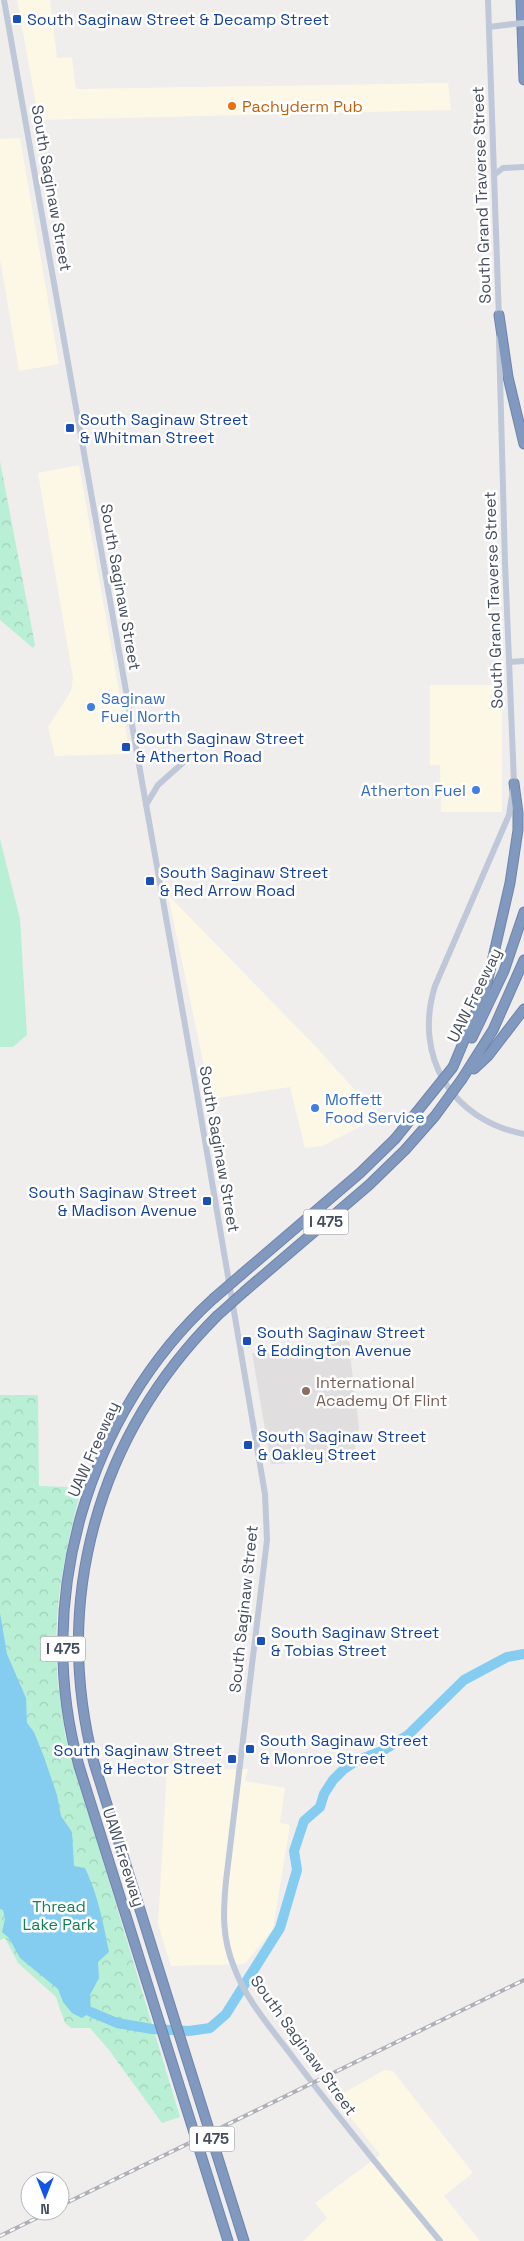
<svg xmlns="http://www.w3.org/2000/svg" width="524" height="2241" font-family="'Space Grotesk',sans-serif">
	<defs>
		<pattern id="park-crowns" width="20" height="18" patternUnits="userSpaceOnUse" patternTransform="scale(1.25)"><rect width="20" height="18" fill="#b9f0d5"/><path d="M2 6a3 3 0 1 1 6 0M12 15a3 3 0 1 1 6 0" fill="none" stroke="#a0cfb9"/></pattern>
	</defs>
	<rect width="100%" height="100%" fill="#f0eded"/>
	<g fill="#fcf8e5">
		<path d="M17,0H50L57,58L72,57L76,89L448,83L451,110L39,120Z"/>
		<path d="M20,138L59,364L19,371L0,259V139Z"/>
		<path d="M79,465L130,754L55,756L48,727L71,691L73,678L38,473Z"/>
		<path d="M430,685H502V812H441L440,765H430Z"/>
		<path d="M168,895L318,1049L379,1117L322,1146L305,1148L290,1087L211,1099Z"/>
		<path d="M248,1769L245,1781L285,1788L280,1823L290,1825L273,1929L245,1964L171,1966L158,1924L167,1770Z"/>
		<path d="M384,2070L393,2071L473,2173L444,2196L480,2241H303L327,2218L315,2203L380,2155L335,2098Z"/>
	</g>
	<path fill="#e1dedf" d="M327,1327H349L350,1355L359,1427L355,1441L356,1461L271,1464L252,1353L329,1351Z"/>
	<path fill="#b9f0d5" d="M0,839L20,919L27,1035L13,1047H0Z"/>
	<g fill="url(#park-crowns)">
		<path d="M0,461L35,645L33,648L0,620Z"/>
		<path d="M0,1395H38L39,1486L69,1487L65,1495L79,1498C64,1555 53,1611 57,1670C58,1692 63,1713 65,1735L180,2117L162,2123L109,2050L90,2028H71L65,2023L56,1997L18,1963L5,1938L0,1940Z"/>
	</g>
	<path fill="#84ccf0" d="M0,1613L7,1654L26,1698L27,1723L34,1732L44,1757L57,1795L61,1816L72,1832L74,1866L85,1868C98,1895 103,1922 109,1952L98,1962L99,1978L90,1995L91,2012L82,2018L72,2013L63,2002L58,1989L20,1958L9,1938L2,1932L5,1919L3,1910L0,1909Z"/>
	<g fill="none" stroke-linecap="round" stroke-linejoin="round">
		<path stroke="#84ccf0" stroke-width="10" d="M91,2012L117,2023L152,2029L189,2031L210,2028L226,2014L280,1928L297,1870L294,1851L304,1821L320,1807L324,1794L333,1780L344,1769L356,1761L382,1751L408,1735L464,1680L507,1657L524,1654"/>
		<g stroke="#6e84ab" stroke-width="11">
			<g id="motorway">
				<path d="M521,0L524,80"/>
				<path d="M499,315L508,377L524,444"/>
				<path d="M472,1038L504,971L524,912"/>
				<path d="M453,1067L486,988L510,883L518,830V813L514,783"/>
				<path d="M474,1069L488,1056L524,1009"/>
				<path d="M462,1079L493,1030L524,960"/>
				<path d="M242,1274L360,1173L395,1139"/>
				<path d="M245,1291L369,1185L405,1150"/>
				<path d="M213,1299C87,1414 33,1601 79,1766L228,2241"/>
				<path d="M217,1316C97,1436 52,1599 94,1763L244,2241"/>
			</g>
		</g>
		<g stroke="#bfc8d8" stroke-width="6">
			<path d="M4,0L194,1076L265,1494L267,1540L226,1881C223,1912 222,1938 234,1967C246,2000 271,2028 292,2056C339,2119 390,2180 440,2241"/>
			<path d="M488,0L499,319"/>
			<path d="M489,27L513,24"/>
			<path d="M494,175L503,168L524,167"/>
			<path d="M499,339L505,562L514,783L509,815L435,986C413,1057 452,1120 524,1134"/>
			<path d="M509,662L524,661"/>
			<path d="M146,805L158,785L186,760"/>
		</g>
		<use href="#motorway" stroke="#8299bf" stroke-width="9"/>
		<g stroke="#afb1b8" stroke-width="4">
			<g id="rail">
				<path d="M60,2206L524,1980"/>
				<path d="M0,2236L51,2211"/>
			</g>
		</g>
		<use href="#rail" stroke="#fff" stroke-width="2" stroke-dasharray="5.5" stroke-linecap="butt"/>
		<g stroke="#6e84ab" stroke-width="11" stroke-linecap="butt">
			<g id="motorway-bridge">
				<path d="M395,1139L453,1067"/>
				<path d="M405,1150L435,1116L462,1079"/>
				<path d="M213,1299L242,1274"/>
				<path d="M217,1316L245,1291"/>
			</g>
		</g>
		<path stroke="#bfc8d8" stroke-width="6" d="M513,24L524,23"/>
		<use href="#motorway-bridge" stroke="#8299bf" stroke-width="9"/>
	</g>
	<g fill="#1a4fb4" stroke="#fff" stroke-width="2">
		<rect x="12" y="14" width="10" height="10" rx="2.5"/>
		<rect x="65" y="423" width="10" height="10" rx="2.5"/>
		<rect x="121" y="742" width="10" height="10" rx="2.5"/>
		<rect x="145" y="876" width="10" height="10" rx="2.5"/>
		<rect x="202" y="1196" width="10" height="10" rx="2.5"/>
		<rect x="242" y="1336" width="10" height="10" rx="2.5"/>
		<rect x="243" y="1440" width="10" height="10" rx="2.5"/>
		<rect x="256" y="1636" width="10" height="10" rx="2.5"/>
		<rect x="245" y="1744" width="10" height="10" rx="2.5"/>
		<rect x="227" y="1754" width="10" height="10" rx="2.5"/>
	</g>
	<circle fill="#e8710a" stroke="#fff" stroke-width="2" cx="232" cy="106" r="5"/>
	<g fill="#3f7fe0" stroke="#fff" stroke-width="2">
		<circle cx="91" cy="707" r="5"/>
		<circle cx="476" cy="790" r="5"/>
		<circle cx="315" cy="1108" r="5"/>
	</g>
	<circle fill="#8d6e63" stroke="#fff" stroke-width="2" cx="306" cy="1391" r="5"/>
	<g text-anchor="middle" stroke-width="5" stroke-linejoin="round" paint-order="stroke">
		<g fill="#fff" stroke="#7d838d" stroke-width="1">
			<rect x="303.5" y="1209.5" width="45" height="25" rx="4"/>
			<rect x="40.5" y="1636.5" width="45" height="25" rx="4"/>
			<rect x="189.5" y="2126.5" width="45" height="25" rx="4"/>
		</g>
		<g font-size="15" font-weight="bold" fill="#454e5c">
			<text x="326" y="1227">I 475</text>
			<text x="63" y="1654">I 475</text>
			<text x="212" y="2144">I 475</text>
		</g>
		<g font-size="16" fill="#164399" stroke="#fff" text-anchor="start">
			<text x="27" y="25">South Saginaw Street &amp; Decamp Street</text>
			<text x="80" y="425">South Saginaw Street<tspan x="80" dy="18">&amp; Whitman Street</tspan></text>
			<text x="136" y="744">South Saginaw Street<tspan x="136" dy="18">&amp; Atherton Road</tspan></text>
			<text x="160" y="878">South Saginaw Street<tspan x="160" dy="18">&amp; Red Arrow Road</tspan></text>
			<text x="197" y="1198" text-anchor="end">South Saginaw Street<tspan x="197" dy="18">&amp; Madison Avenue</tspan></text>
			<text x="257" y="1338">South Saginaw Street<tspan x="257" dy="18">&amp; Eddington Avenue</tspan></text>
			<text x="258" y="1442">South Saginaw Street<tspan x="258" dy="18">&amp; Oakley Street</tspan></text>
			<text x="271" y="1638">South Saginaw Street<tspan x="271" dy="18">&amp; Tobias Street</tspan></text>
			<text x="260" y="1746">South Saginaw Street<tspan x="260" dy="18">&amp; Monroe Street</tspan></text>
			<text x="222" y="1756" text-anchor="end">South Saginaw Street<tspan x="222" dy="18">&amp; Hector Street</tspan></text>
		</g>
		<g font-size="16" fill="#c56008" stroke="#fff" text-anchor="start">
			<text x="242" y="112">Pachyderm Pub</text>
		</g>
		<g font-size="16" fill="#454e5c" stroke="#fff">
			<text transform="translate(52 188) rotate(80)" y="6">South Saginaw Street</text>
			<text transform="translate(481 195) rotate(-92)" y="6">South Grand Traverse Street</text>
			<text transform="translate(121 587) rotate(80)" y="6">South Saginaw Street</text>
			<text transform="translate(493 600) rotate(-92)" y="6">South Grand Traverse Street</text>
			<text transform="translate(474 995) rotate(-64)" y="6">UAW Freeway</text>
			<text transform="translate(220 1149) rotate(80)" y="6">South Saginaw Street</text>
			<text transform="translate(93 1449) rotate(-66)" y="6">UAW Freeway</text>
			<text transform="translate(243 1609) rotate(-84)" y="6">South Saginaw Street</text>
			<text transform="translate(124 1857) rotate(72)" y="6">UAW Freeway</text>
			<text transform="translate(304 2045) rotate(54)" y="6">South Saginaw Street</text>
		</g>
		<g font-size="16" fill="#366cbe" stroke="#fff" text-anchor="start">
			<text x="101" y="704">Saginaw<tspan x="101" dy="18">Fuel North</tspan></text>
			<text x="466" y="796" text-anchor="end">Atherton Fuel</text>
			<text x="325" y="1105">Moffett<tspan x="325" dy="18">Food Service</tspan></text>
		</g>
		<g font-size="16" fill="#785e54" stroke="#fff" text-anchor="start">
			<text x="316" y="1388">International<tspan x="316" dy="18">Academy Of Flint</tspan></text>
		</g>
		<g font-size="16" fill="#128056" stroke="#fff">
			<text x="59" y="1912">Thread<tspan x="59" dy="18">Lake Park</tspan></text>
		</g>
	</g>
	<g transform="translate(45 2196) rotate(180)"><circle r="24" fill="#ffffff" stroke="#b5b8be"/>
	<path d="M0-4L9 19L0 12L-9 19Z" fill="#1155e7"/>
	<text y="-8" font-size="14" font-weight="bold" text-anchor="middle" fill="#454e5c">N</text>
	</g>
</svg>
